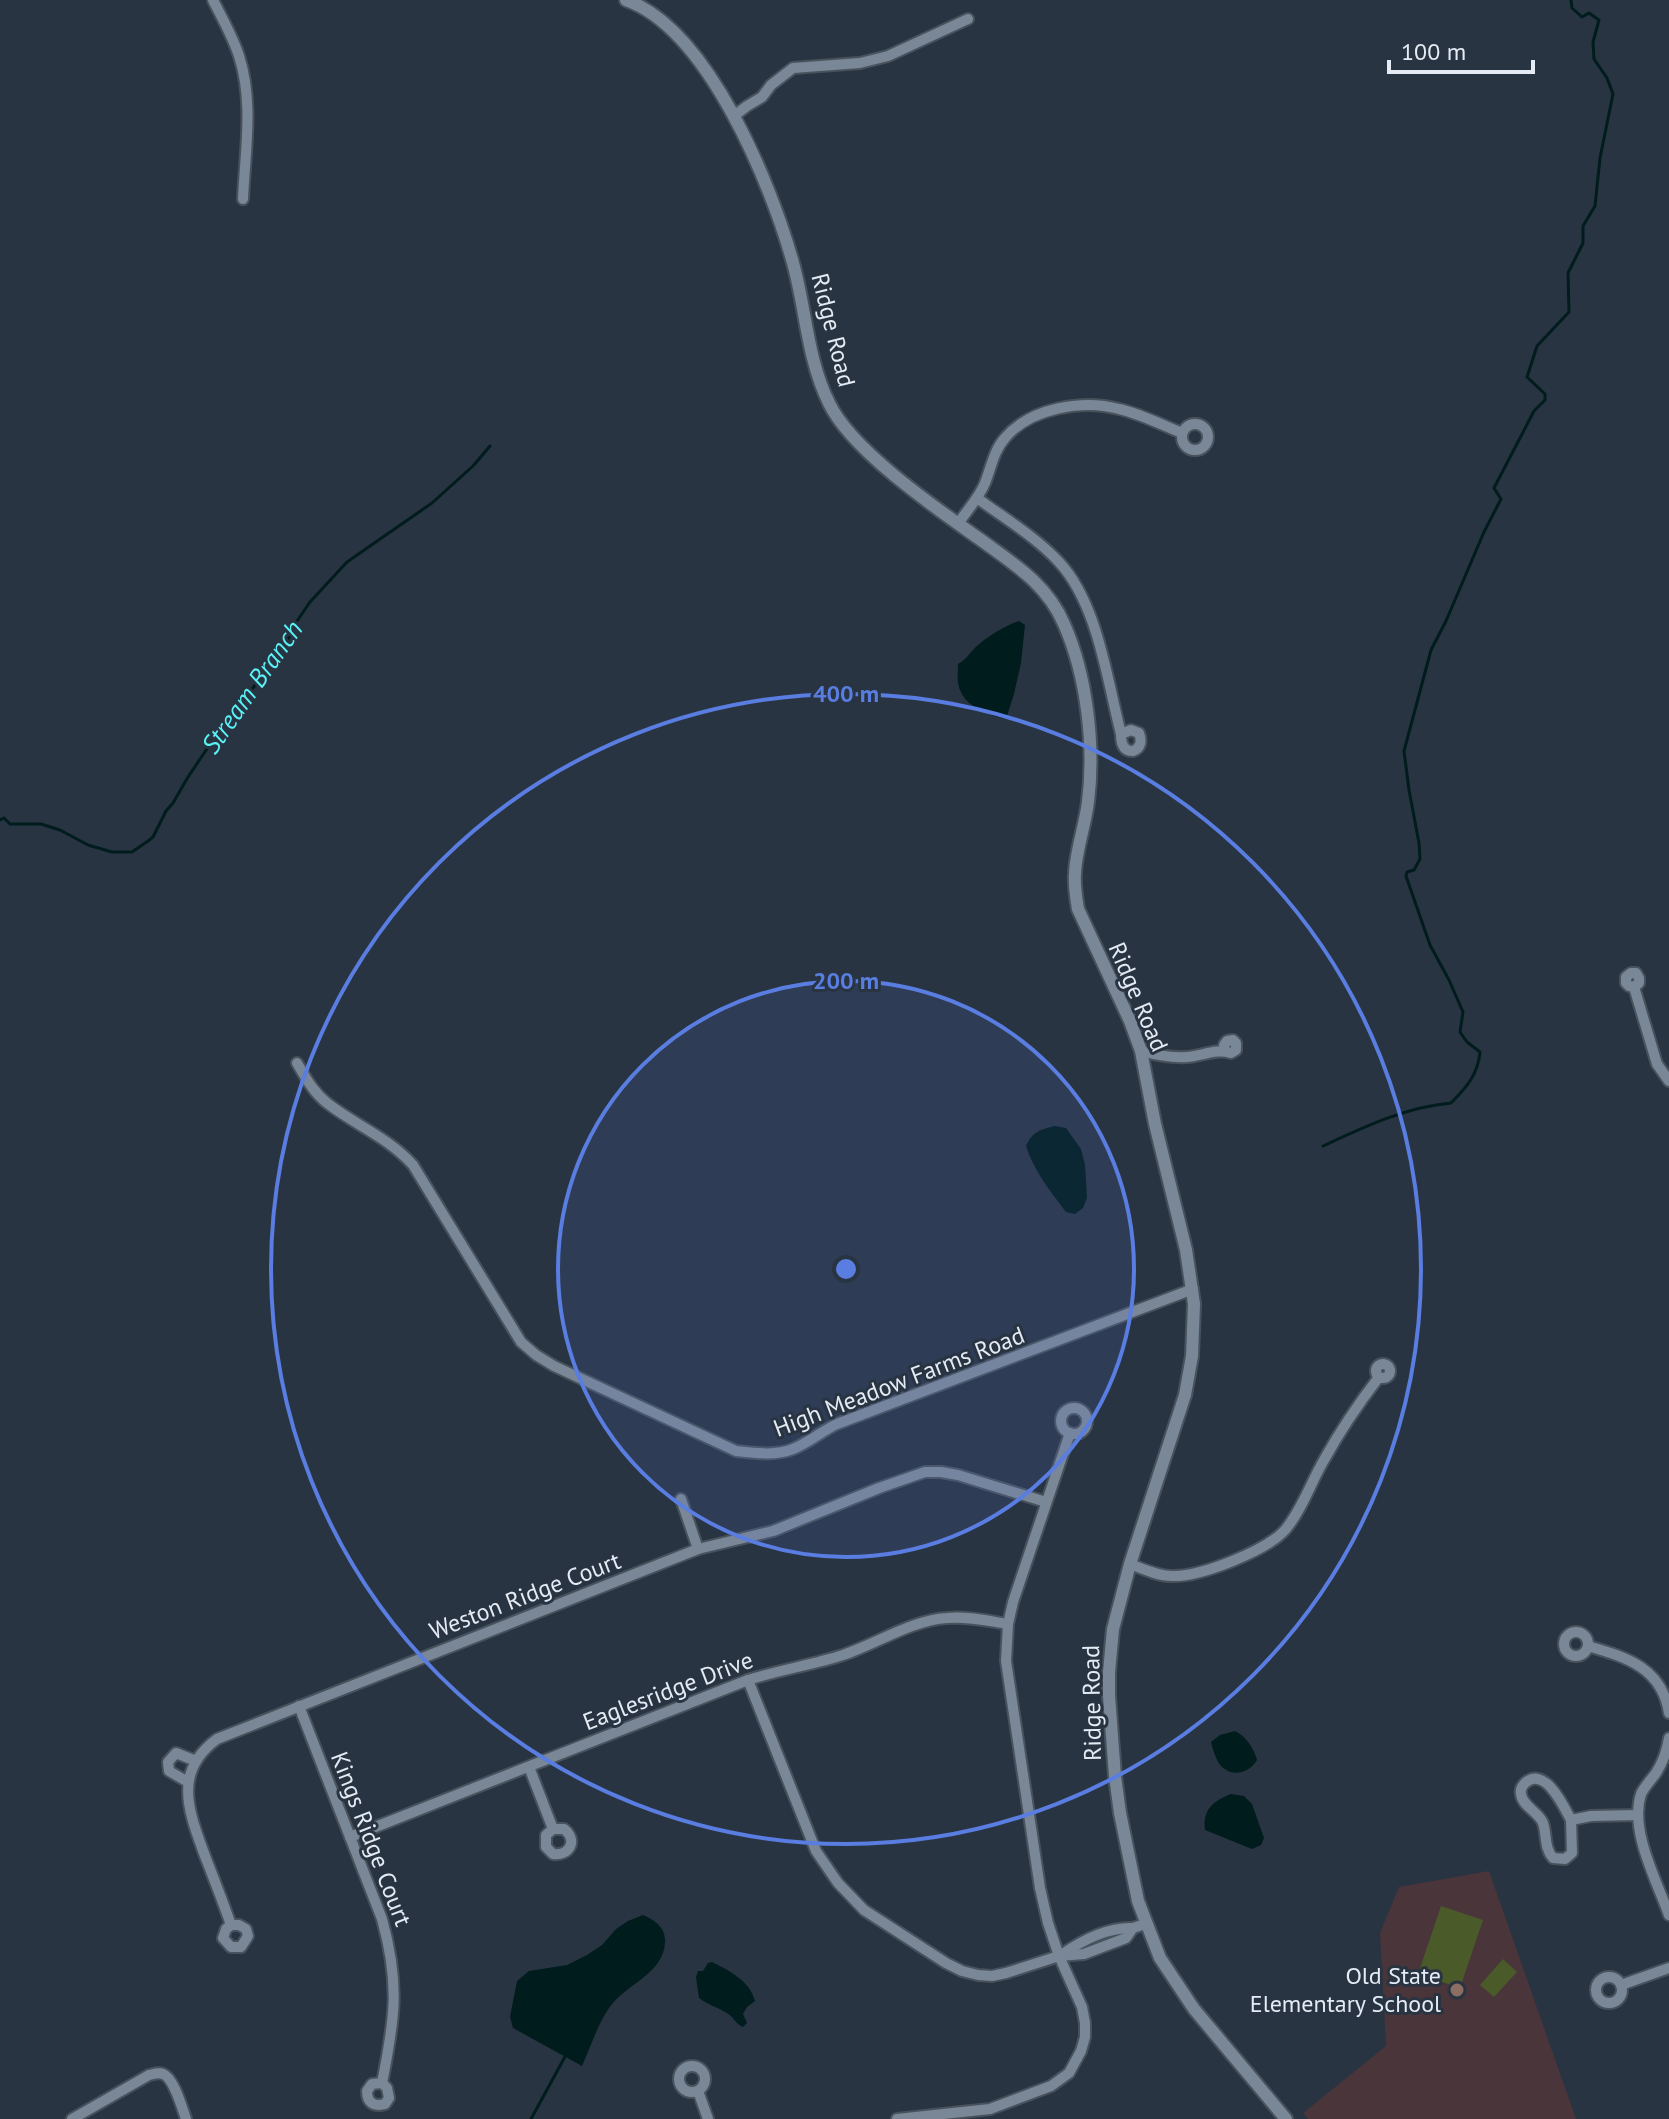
<svg xmlns="http://www.w3.org/2000/svg" width="1669" height="2119" font-family="'PT Sans',sans-serif">
	<rect width="100%" height="100%" fill="#293442"/>
	<path fill="#49353a" d="M1489,1871L1576,2119H1308L1303,2113L1386,2046L1380,1933L1399,1887Z"/>
	<g fill="#4a5a28">
		<path d="M1441,1906L1483,1920L1460,1988L1418,1974Z"/>
		<path d="M1503,1959L1517,1972L1494,1997L1480,1985Z"/>
	</g>
	<g fill="#001c1d">
		<path d="M1019,621L1025,625L1021,663L1014,694L1006,719C991,716 967,707 961,692C956,683 958,674 958,664C967,659 970,652 978,645C990,635 1005,626 1019,621Z"/>
		<path d="M1055,1126L1066,1128L1081,1149L1085,1165L1087,1198L1083,1208L1075,1214L1066,1212C1050,1191 1034,1171 1026,1146C1032,1132 1041,1129 1055,1126Z"/>
		<path d="M1235,1731C1246,1736 1254,1749 1257,1760C1250,1772 1234,1778 1222,1767C1216,1761 1213,1750 1211,1742L1220,1735Z"/>
		<path d="M1231,1794L1244,1796L1252,1804L1264,1838L1261,1845L1252,1849L1205,1830C1202,1810 1213,1801 1231,1794Z"/>
		<path d="M643,1915C655,1920 666,1928 665,1942C664,1972 631,1982 613,2003C600,2018 591,2046 582,2066L513,2028L510,2017L517,1981L529,1971L567,1965L587,1955L602,1945L616,1929L628,1921Z"/>
		<path d="M712,1962C730,1971 750,1981 755,2001L747,2007L743,2014L747,2023L743,2027C738,2025 735,2021 732,2017C724,2009 709,2006 699,1998L696,1977L698,1971H703L708,1963Z"/>
	</g>
	<g fill="none" stroke-linecap="round" stroke-linejoin="round">
		<g stroke="#001c1d" stroke-width="3">
			<path d="M0,820L4,818L10,824H41L60,830L88,845L112,852H132L148,841L153,837L166,811L173,803L188,777L223,725L245,699L270,664L276,650L296,631L295,624L310,602L347,562L432,503L473,466L490,446"/>
			<path d="M1323,1146C1364,1127 1406,1107 1451,1103C1467,1087 1478,1074 1480,1052L1467,1042L1460,1032L1463,1012L1449,980L1430,945L1406,876L1407,872L1414,870L1420,859L1419,843L1409,790L1404,751L1431,650L1446,621L1484,532L1501,499L1494,488L1534,411L1545,400V394L1527,377L1528,374L1537,346L1569,312L1568,273L1583,243V226L1595,206L1600,158L1613,94L1607,78L1594,59L1593,42L1599,20L1589,13L1582,17L1572,8L1571,0"/>
			<path d="M531,2119L567,2053"/>
		</g>
		<g stroke="#48525d" stroke-width="14">
			<g id="minor">
				<path d="M213,0C222,18 233,37 239,56C254,102 245,152 243,199"/>
				<path d="M734,116L747,106L762,97L771,85L793,68L860,63L888,56L968,19"/>
				<circle cx="1195" cy="437" r="13"/>
				<path d="M977,498C1004,518 1036,537 1059,562C1098,604 1107,680 1121,734L1131,730L1139,733C1142,741 1141,748 1133,751C1123,751 1121,743 1121,734"/>
				<path d="M958,524C967,510 979,498 985,483C991,468 994,450 1005,438C1030,408 1083,399 1119,409C1141,414 1162,425 1182,433"/>
				<path d="M1634,987L1639,983V978L1636,973H1631L1626,977V983L1629,986L1634,987L1657,1064L1669,1081"/>
				<path d="M1141,1051C1156,1055 1171,1058 1187,1057C1201,1056 1218,1048 1231,1053L1236,1050V1043L1233,1040L1227,1041L1224,1045L1225,1050"/>
				<path d="M297,1063C306,1078 313,1092 327,1103C355,1125 388,1137 413,1165L521,1342L536,1355L554,1366L736,1451C755,1453 775,1456 793,1449C808,1443 822,1431 837,1424L1193,1289"/>
				<circle cx="1383" cy="1371" r="7"/>
				<circle cx="1074" cy="1421" r="13"/>
				<path d="M681,1499L698,1549"/>
				<path d="M1130,1564C1143,1569 1158,1576 1172,1576C1200,1577 1266,1551 1285,1530C1302,1510 1311,1482 1324,1460C1340,1431 1359,1403 1379,1377"/>
				<circle cx="1576" cy="1644" r="12"/>
				<path d="M1588,1646C1625,1657 1662,1667 1669,1713"/>
				<path d="M748,1680L816,1851L838,1883L864,1910L946,1963L962,1971L978,1975L992,1976L1006,1973L1059,1956L1084,1954L1126,1938L1133,1928L1145,1924"/>
				<path d="M299,1706L382,1919C400,1984 395,2018 382,2083L372,2084L367,2091C367,2103 374,2107 385,2104L389,2098L387,2088L382,2083"/>
				<path d="M1669,1738C1667,1751 1663,1762 1656,1773C1651,1780 1644,1787 1641,1794C1629,1830 1657,1881 1669,1915"/>
				<path d="M529,1767L553,1829L546,1835V1847L553,1854C570,1856 578,1840 564,1829H553"/>
				<path d="M188,1782L169,1771L168,1762L176,1753L196,1761"/>
				<path d="M1571,1820L1572,1853L1565,1859L1553,1858C1544,1848 1547,1835 1543,1823C1539,1812 1522,1806 1521,1794C1520,1790 1522,1786 1525,1783C1545,1765 1564,1807 1571,1820L1591,1816L1638,1815"/>
				<path d="M350,1837L748,1680C779,1670 812,1665 843,1655C876,1644 912,1620 947,1618C967,1616 988,1621 1008,1624"/>
				<path d="M231,1925H239L246,1929L248,1936L241,1947H231L223,1938L226,1929L231,1925C223,1902 214,1879 205,1856C189,1812 172,1772 217,1739L698,1549L773,1531L879,1488L925,1472H941L958,1475L1046,1502"/>
				<path d="M1061,1955C1081,1941 1108,1927 1133,1928"/>
				<circle cx="1609" cy="1990" r="13"/>
				<path d="M1621,1985L1669,1968"/>
				<circle cx="692" cy="2079" r="13"/>
				<path d="M698,2091L708,2119"/>
				<path d="M72,2119L149,2075C154,2074 158,2072 163,2074C174,2078 182,2108 186,2119"/>
				<path d="M897,2119L990,2109L1051,2086L1069,2073L1081,2051L1085,2037V2023L1082,2007L1059,1956L1048,1923L1040,1888L1006,1661L1008,1624L1013,1602L1070,1433"/>
			</g>
		</g>
		<g stroke="#48525d" stroke-width="16">
			<path id="tertiary" d="M626,0C708,29 771,184 793,263C806,309 807,359 829,403C851,450 937,509 981,540C1014,564 1047,584 1064,624C1087,676 1095,746 1088,802C1085,826 1076,850 1075,873C1074,886 1076,897 1078,909L1130,1021L1141,1051L1155,1124L1186,1250L1194,1304L1192,1356L1185,1395L1130,1564L1113,1629L1109,1672V1696L1115,1776L1120,1813L1138,1901L1160,1958L1194,2009L1286,2119"/>
		</g>
		<use href="#minor" stroke="#798797" stroke-width="10"/>
		<use href="#tertiary" stroke="#798797" stroke-width="12"/>
	</g>
	<circle cx="846" cy="1269" r="288" fill="#597de0" fill-opacity=".12"/>
	<g fill="none" stroke="#597de0" stroke-width="4">
		<circle cx="846" cy="1269" r="288"/>
		<circle cx="846" cy="1269" r="575"/>
	</g>
	<circle fill="#8d6e63" stroke="#293442" stroke-width="3" cx="1457" cy="1990" r="8"/>
	<g text-anchor="middle" stroke-width="6" stroke-linejoin="round" paint-order="stroke">
		<g font-size="24" fill="#e4ebf4" stroke="#293442">
			<text transform="translate(833 330) rotate(76)" y="8">Ridge Road</text>
			<text transform="translate(1138 997) rotate(67)" y="8">Ridge Road</text>
			<text transform="translate(899 1382) rotate(-21)" y="8">High Meadow Farms Road</text>
			<text transform="translate(525 1596) rotate(-21)" y="8">Weston Ridge Court</text>
			<text transform="translate(668 1691) rotate(-21)" y="8">Eaglesridge Drive</text>
			<text transform="translate(1092 1703) rotate(-91)" y="8">Ridge Road</text>
			<text transform="translate(371 1839) rotate(69)" y="8">Kings Ridge Court</text>
		</g>
		<g font-size="24" fill="#e4ebf4" stroke="#293442" text-anchor="end">
			<text x="1441" y="1984">Old State<tspan x="1441" dy="28">Elementary School</tspan></text>
		</g>
		<g font-size="26" font-style="italic" fill="#59f2f6" stroke="#293442">
			<text transform="translate(252 687) rotate(-55)" y="9">Stream Branch</text>
		</g>
	</g>
	<circle cx="846" cy="1269" r="12" fill="#597de0" stroke="#293442" stroke-width="4"/>
	<g font-size="24" text-anchor="middle" font-weight="bold" fill="#597de0" stroke="#293442" stroke-width="6" stroke-linejoin="round" paint-order="stroke">
		<text x="846" y="702">400 m</text>
		<text x="846" y="989">200 m</text>
	</g>
	<path d="M1389 60v12h144v-12" fill="none" stroke="#e4ebf4" stroke-width="4"/>
	<text x="1401" y="60" font-size="24" fill="#e4ebf4" stroke="#293442" stroke-width="6" paint-order="stroke">100 m</text>
</svg>
